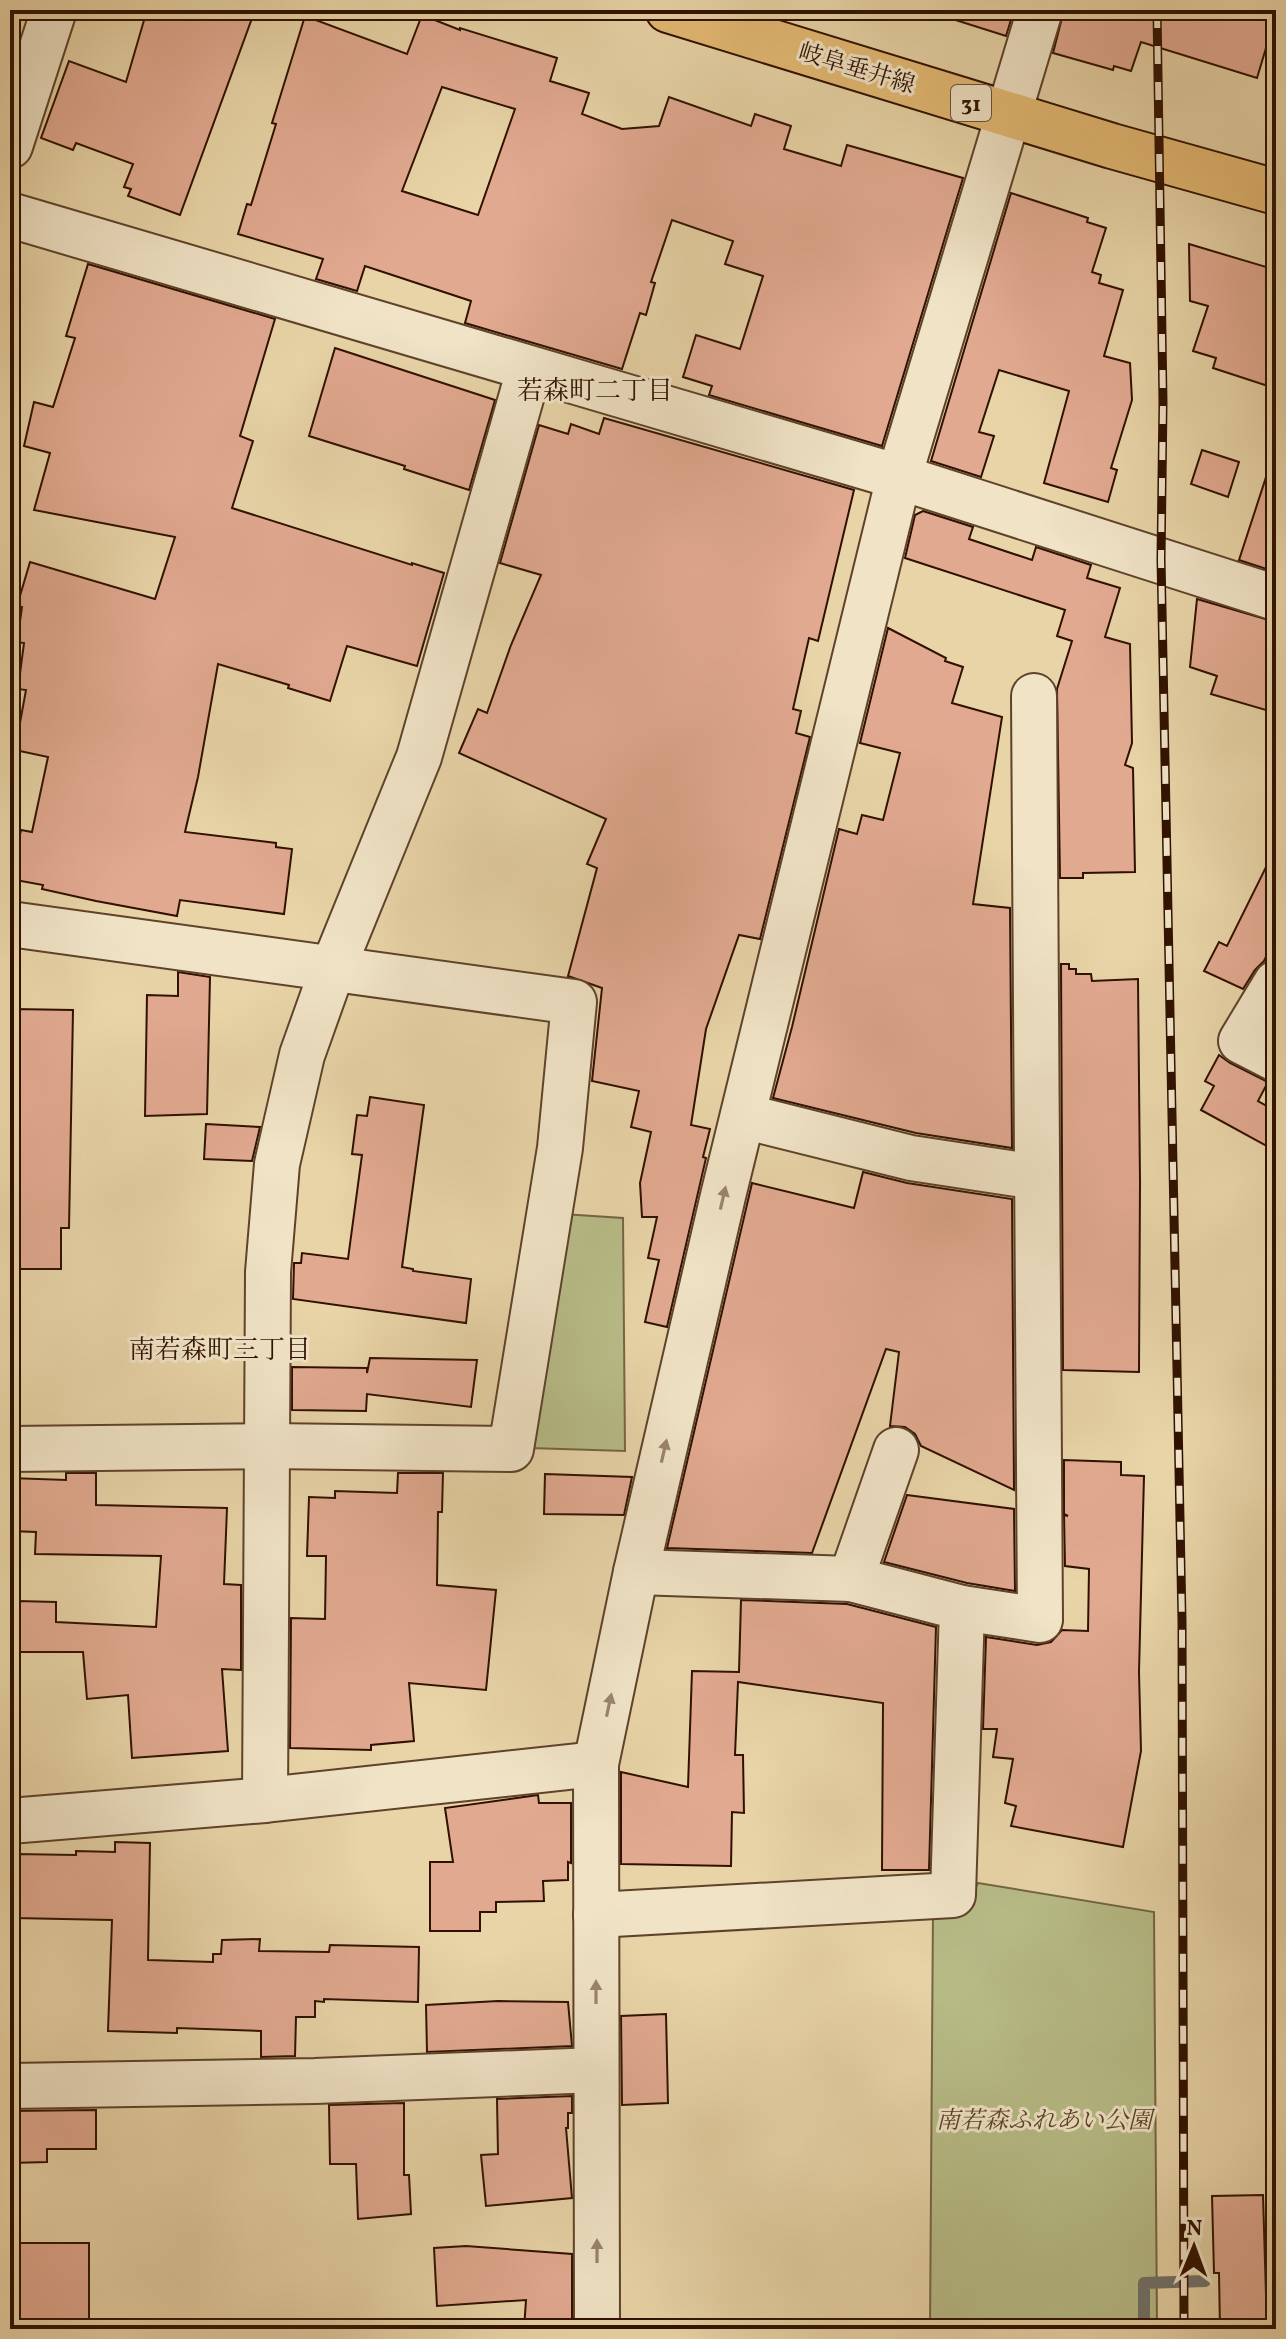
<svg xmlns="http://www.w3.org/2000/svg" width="1286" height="2339" font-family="Vollkorn,'Noto Serif JP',serif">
	<rect width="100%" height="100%" fill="#e8d4a7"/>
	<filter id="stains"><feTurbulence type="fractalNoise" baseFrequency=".0025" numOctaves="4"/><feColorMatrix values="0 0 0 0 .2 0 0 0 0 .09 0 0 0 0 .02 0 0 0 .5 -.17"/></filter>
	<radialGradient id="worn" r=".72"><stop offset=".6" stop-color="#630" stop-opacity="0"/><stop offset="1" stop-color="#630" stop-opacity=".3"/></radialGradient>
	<g fill="#b7bc87" stroke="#746644" stroke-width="2">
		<path d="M562,1214L623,1218L625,1451L530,1448Z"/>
		<path d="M978,1883L1154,1912L1157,2329H930L933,1909L964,1910Z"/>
	</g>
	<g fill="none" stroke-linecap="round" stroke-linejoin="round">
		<g stroke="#71736c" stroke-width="12">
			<path d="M617,2324L644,2329"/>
			<path d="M1144,2329V2283L1205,2281"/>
		</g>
	</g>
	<g fill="#e1a990" stroke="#301101" stroke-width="2" fill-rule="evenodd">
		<path d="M147,10H255L180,215L128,196L131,189L124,187L133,164L76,143L73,150L41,138L69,61L126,82Z"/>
		<path d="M947,10H1014L1006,36L946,17Z"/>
		<path d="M1064,10H1273L1268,27L1272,28L1257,78L1141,42L1131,71L1114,66L1113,70L1053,53Z"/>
		<path d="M422,15L460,30V28L557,58L550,81L589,93L582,114L622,129L659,126L669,97L751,126L755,114L791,126L784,149L841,166L847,145L963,178L882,446L709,395L712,386L683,377L696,335L740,349L763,276L725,264L733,241L672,220L651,282L655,283L646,315L640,313L622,369L465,323L471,301L365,266L357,291L316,279L323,259L238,234L247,204L251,205L276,124L272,123L305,16L407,54ZM442,87L515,109L478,215L402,191Z"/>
		<path d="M1011,193L1088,218L1087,222L1106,228L1092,272L1101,275L1099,283L1123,290L1104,356L1130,363L1132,400L1111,468L1117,470L1108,502L1044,483L1069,391L999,370L979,432L994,436L981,477L931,461Z"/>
		<path d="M1189,244L1276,270V370L1271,387L1213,368L1216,358L1193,351L1208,306L1190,301Z"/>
		<path d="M88,264L275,319L240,436L253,441L232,508L412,565V563L444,573L417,666L347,646L330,701L288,688L289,685L218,664L198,777L185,832L276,843V847L292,849L284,914L180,900L177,916L96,901L42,889L43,885L10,879L21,830L32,832L48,757L15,750L26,690L18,689L24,643L17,642L22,607L17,606L30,562L155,599L175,537L34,510L50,453L24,446L34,402L53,407L75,338L66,336Z"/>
		<path d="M335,348L495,400L469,490L404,469L405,466L309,436Z"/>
		<path d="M604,418L854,490L818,641L809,638L793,709L801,711L796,733L810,737L760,939L739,935L706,1029L691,1125L710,1129L703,1157L706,1158L667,1327L645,1322L659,1260L648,1258L657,1217H642L640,1183L651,1132L631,1127L639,1091L592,1081L602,988L568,976L597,868L587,864L606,819L459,753L478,709L487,713L511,645L541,575L500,563L539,425L568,434L571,424L599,434Z"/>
		<path d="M1202,450L1239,462L1228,497L1191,484Z"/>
		<path d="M1270,465L1276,466V572L1239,560Z"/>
		<path d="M923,511L973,527L969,539L1032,560L1036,547L1091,565L1087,578L1120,588L1105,637L1130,644L1132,743L1125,765L1133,768L1135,872L1083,873V878H1060L1057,689L1072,641L1057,636L1065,610L905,558L915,515Z"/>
		<path d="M1197,599L1276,622V713L1211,694L1217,676L1190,667Z"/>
		<path d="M888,628L946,658L945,661L963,667L952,703L1002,717L973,904L1010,908L1012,1148L916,1133L773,1098L792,1027L839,829L857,834L862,815L883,820L900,753L860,743Z"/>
		<path d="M1276,847V936L1264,961L1255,970L1243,989L1204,971L1219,942L1227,946Z"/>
		<path d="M1061,964H1069V969H1076V974H1091L1092,981L1138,979L1140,1183L1139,1372L1063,1370Z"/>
		<path d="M178,972L210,977L207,1114L145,1116L147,995L178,996Z"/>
		<path d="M13,1009L73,1010L69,1228H61V1269H11Z"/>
		<path d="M1219,1055L1230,1063L1268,1082L1258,1101L1276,1111V1151L1201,1110L1214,1086L1205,1081Z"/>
		<path d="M370,1097L424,1105L402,1267L413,1269V1271L471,1279L466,1323L293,1299L294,1263H301L302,1253L348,1259L362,1155L352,1154L357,1115L367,1116Z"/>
		<path d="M206,1124L260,1127L252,1161L204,1159Z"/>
		<path d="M863,1172L907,1183L1012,1199L1014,1490L921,1446L915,1434L905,1427L890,1426L899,1352L886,1349L812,1553L667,1548L752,1183L854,1208Z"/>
		<path d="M370,1358L477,1360L471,1407L367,1394L366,1411L292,1410V1367L367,1368V1373Z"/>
		<path d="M1064,1460L1121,1462V1475L1144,1476L1139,1672L1141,1751L1123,1847L1011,1826L1016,1806L1005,1803L1013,1759L993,1757L997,1729H983L986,1637L1037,1645L1051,1642L1062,1630L1088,1631L1089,1569L1065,1566L1064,1515L1068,1516L1064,1514Z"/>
		<path d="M66,1473H96V1505L227,1508L224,1584L241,1585V1670L222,1669L228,1751L132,1758L128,1695L87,1699L83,1652H17L18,1601L56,1602V1622L156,1627L161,1556L35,1554L36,1532L10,1531V1478L66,1480Z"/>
		<path d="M398,1473H443L442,1512H438L437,1585L496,1590L486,1690L409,1683L414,1741L371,1745V1750L290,1748L291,1618L325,1619L326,1556H307L309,1497L335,1498V1491L397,1493Z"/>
		<path d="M545,1474L632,1477L624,1515L544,1514Z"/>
		<path d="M907,1495L1014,1509L1015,1591L967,1583L884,1562Z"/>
		<path d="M741,1600L847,1604L936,1627L929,1870H882L883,1703L738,1682L735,1755H743L744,1813L732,1812L731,1866L621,1864V1772L688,1787L692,1671L739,1672Z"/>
		<path d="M538,1795L539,1803H571V1863L568,1862V1880L543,1881L544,1901L496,1902V1912H480V1931H430V1862H453L445,1808Z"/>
		<path d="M115,1842L150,1843L148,1960L213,1962V1954H221L222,1940L260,1939L259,1951L329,1952L330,1945L419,1947L418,2002L324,1999V2002L315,2001V2017H296L295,2056L261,2057V2031L177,2028V2033L108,2031L112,1920L14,1918L15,1854L76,1855V1851L115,1852Z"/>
		<path d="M498,2001L568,2002L572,2046L427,2052L426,2005Z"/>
		<path d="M666,2014L668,2103L622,2105L621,2016Z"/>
		<path d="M572,2096V2113H568V2128H566L572,2198L486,2206L481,2155L498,2154L497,2099Z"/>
		<path d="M404,2103V2175H409L411,2214L358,2219L356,2164H330L329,2105Z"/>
		<path d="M96,2110V2149H47V2162L10,2163V2111Z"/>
		<path d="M1263,2195L1267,2329H1220L1219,2273H1214L1212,2196Z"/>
		<path d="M18,2243H89V2329H10V2261H18Z"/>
		<path d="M466,2246L572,2254V2329H524L526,2300L437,2306L434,2248Z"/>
	</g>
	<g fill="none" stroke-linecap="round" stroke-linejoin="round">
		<g stroke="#5e422a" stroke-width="48">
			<g id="minor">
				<path d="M10,146L54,10"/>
				<path d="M10,215L899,477L1276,598"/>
				<path d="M10,924L574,1002L560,1148L511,1449L267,1446L10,1449"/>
				<path d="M1276,983L1241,1041L1276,1059"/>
				<path d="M743,1116L911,1158L1036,1177"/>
				<path d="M851,1579L896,1450"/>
				<path d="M962,1608L1040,1620L1034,696"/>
				<path d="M265,1800L268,1272L277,1164L302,1055L333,968L419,757L529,370"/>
				<path d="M10,1821L265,1800L596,1764"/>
				<path d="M596,1915L953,1895L962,1608L851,1579L636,1572"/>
				<path d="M10,2086L315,2081L596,2070"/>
				<path d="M597,2329L596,1764L636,1572L723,1196L899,477L1040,10"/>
			</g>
		</g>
		<g stroke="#301101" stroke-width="48">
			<path id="primary" d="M668,10L1112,146L1276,192"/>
		</g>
		<use href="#minor" stroke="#f0e3c6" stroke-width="44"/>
		<use href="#primary" stroke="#e4ba74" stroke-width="44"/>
		<g stroke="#301101" stroke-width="9">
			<path id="rail" d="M1157,10L1163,402L1161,559L1182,1621L1184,2329"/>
		</g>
		<use href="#rail" stroke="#f0e3c6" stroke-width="6" stroke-dasharray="18" stroke-linecap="butt"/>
	</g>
	<defs><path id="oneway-solid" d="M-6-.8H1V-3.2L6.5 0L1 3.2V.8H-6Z" transform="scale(2)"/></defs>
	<g fill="#9a846d">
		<use href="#oneway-solid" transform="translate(723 1198) rotate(-77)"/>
		<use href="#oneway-solid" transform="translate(664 1451) rotate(-77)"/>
		<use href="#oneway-solid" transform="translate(609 1705) rotate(-78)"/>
		<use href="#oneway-solid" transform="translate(596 1992) rotate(-90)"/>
		<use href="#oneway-solid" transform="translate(597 2251) rotate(-90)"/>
	</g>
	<g text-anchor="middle" stroke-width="6" stroke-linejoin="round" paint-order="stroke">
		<rect fill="#f0e3c6" stroke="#6a503c" stroke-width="2" x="951" y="85" width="40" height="36" rx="6"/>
		<g font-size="22" font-weight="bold" fill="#301101">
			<text x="971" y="111">31</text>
		</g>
		<g font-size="24" fill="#301101" stroke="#f0e3c6">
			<text transform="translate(857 68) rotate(17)" y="8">岐阜垂井線</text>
		</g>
		<g font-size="24" font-style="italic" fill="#584429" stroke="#f0e3c6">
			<text x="1044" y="2128">南若森ふれあい公園</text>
		</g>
		<g font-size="26" fill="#301101" stroke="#f0e3c6">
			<text x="595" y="399">若森町二丁目</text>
			<text x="220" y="1358">南若森町三丁目</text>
		</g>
	</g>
	<rect width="1286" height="2339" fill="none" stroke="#e8d4a7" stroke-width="40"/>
	<rect x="12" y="12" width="1262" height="2315" fill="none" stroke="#301101" stroke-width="4"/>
	<rect x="20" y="20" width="1246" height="2299" fill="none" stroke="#301101" stroke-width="2"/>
	<g transform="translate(1194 2247) rotate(1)" stroke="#f0e3c6" stroke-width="6" paint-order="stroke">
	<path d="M0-6L14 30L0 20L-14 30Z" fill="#301101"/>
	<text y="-12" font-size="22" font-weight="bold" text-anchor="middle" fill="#301101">N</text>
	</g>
	<rect width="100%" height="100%" filter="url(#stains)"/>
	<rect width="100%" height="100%" fill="url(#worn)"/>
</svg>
